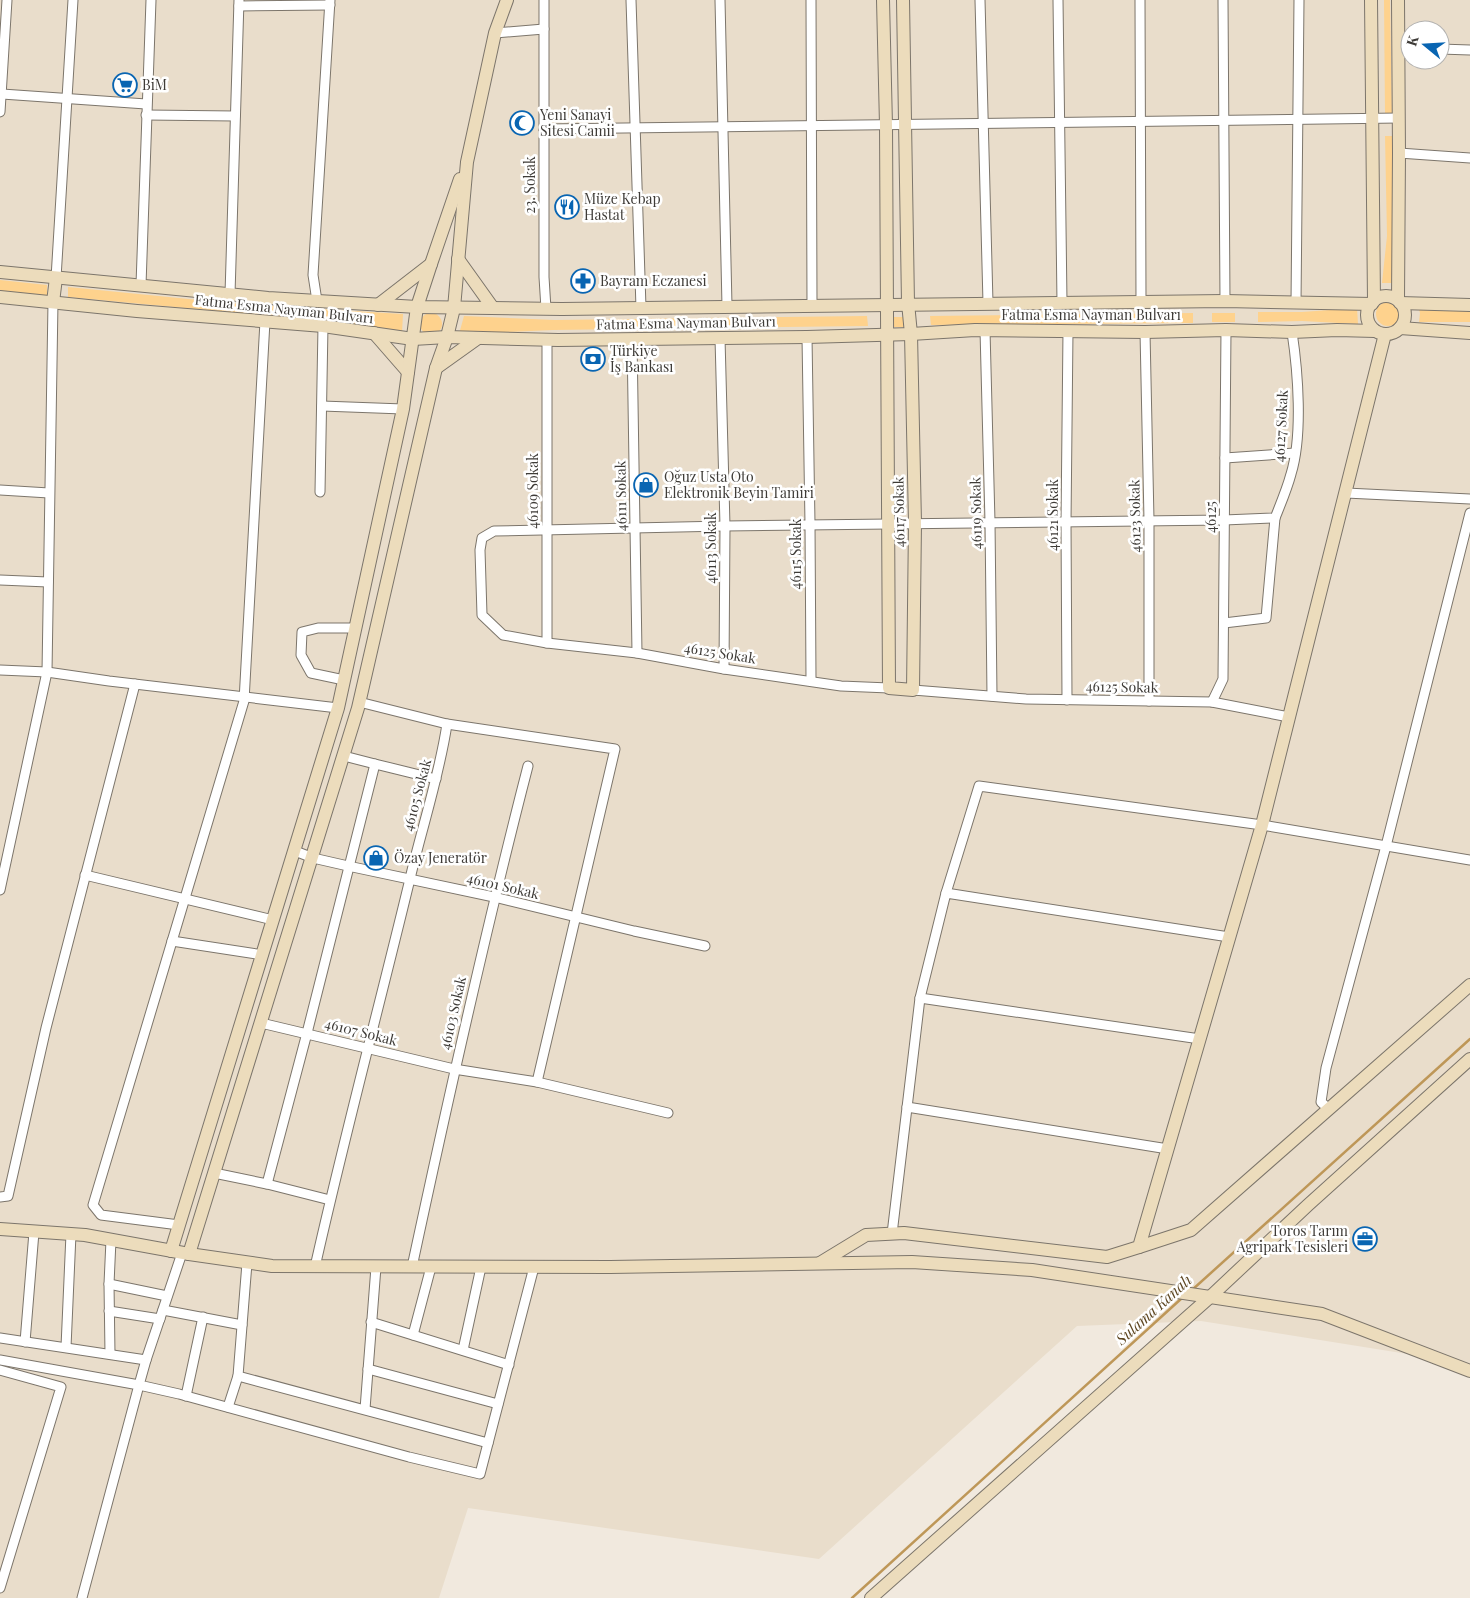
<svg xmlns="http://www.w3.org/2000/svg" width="1470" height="1598" font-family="'Playfair Display',serif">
	<rect width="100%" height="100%" fill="#f1e9de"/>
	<path fill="#e9ddcb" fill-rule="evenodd" d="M0,0H1470V1364L1201,1321L1077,1326L819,1559L468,1508L439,1598H0ZM1410,30H1440V60H1410Z"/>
	<g fill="#fed28d">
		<path d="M1384,0H1390L1392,113H1385Z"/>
		<path d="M1385,136H1392V210L1396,283H1382L1387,236Z"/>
		<path d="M0,280L47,285V296L0,291Z"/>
		<path d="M68,287L239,304L403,314L402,333L238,313L68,297Z"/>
		<circle cx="1388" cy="314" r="12"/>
		<path d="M1418,306L1470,311V322H1419L1420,313Z"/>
		<path d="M1357,308L1358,324L1302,321L1258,322V312H1302Z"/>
		<path d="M1193,313V323L931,325L930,316Z"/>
		<rect x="1212" y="313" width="23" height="9"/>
		<circle cx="431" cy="324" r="11"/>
		<path d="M464,316L555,320L867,316L868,326L553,330L459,334Z"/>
		<rect x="889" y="317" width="21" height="10"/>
	</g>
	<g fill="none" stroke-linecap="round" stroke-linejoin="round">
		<g stroke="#be9758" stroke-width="2.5">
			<path d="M1192,1290L1470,1039"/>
			<path d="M852,1598L1182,1298"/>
		</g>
		<g stroke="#7c756b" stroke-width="11">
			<g id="street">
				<path d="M544,0V277L546,309"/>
				<path d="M631,0L641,308"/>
				<path d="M720,0L727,306"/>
				<path d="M811,0L812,306"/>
				<path d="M980,0L988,303"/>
				<path d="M1058,0L1062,302"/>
				<path d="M1140,0L1141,302"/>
				<path d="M1223,0L1225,301"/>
				<path d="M239,6L330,5"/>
				<path d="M495,33L544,29"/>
				<path d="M1398,47H1410"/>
				<path d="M1440,49L1470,50"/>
				<path d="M2,94L146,104"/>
				<path d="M0,112L7,0"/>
				<path d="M146,115L235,116"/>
				<path d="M544,129L1399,118"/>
				<path d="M1399,153L1470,158"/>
				<path d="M56,278L73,0"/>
				<path d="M141,285L151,0"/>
				<path d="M230,294L239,0"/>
				<path d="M317,301L313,275L330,0"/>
				<path d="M1296,303L1299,0"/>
				<path d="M985,330L990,522L992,696"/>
				<path d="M1145,332L1149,520V701"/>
				<path d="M807,337L810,524L811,680"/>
				<path d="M720,338L725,526L724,669"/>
				<path d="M632,339L637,653"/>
				<path d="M547,340V643"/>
				<path d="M322,406L403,409"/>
				<path d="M1225,458L1295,453"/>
				<path d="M0,490L49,493"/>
				<path d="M320,492L323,326"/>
				<path d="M1346,493L1470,499"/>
				<path d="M0,580L48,582"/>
				<path d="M1224,623L1266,618L1275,518"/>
				<path d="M0,670L47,672L109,681L338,708"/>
				<path d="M344,680L311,673L301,655L302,632L318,628H355"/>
				<path d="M889,688L841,686L724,669L637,653L547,643L503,635L482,615L480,550L482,538L494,531L725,526L1224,520L1275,518C1281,503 1287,489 1291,474C1303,435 1298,372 1292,332"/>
				<path d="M913,690L1026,699L1212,702L1289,717"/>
				<path d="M1067,700L1066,522L1068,331"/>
				<path d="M1212,702L1223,679L1226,330"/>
				<path d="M447,724L615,749L537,1082"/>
				<path d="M375,764L436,779"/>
				<path d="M295,851L313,858L348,866L494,897L634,931L705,946"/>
				<path d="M85,875L273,920"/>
				<path d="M0,890L47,672L53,302"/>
				<path d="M946,893L979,786L1262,825L1470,860"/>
				<path d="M172,941L263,955"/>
				<path d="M261,1023L454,1069L537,1082L668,1113"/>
				<path d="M1200,1039L920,998L946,893L1229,937"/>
				<path d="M907,1107L1168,1149"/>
				<path d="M1329,1109L1321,1102L1326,1068L1386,846L1470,513"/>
				<path d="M214,1173L267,1184L330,1200"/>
				<path d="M267,1184L307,1033L375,764L344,756"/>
				<path d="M0,1197L8,1196L46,1028L135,684"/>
				<path d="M179,1225L101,1215L93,1205L244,701L265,321"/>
				<path d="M892,1234L920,998"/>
				<path d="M247,1263L238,1376L488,1443"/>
				<path d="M315,1267C344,1138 378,1011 409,883C421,830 439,778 447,724L359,702"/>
				<path d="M412,1267C448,1099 485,932 528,766"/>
				<path d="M109,1284L167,1296"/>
				<path d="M163,1310L242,1325"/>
				<path d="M109,1311L160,1319"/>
				<path d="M371,1322L509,1365"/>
				<path d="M413,1335L431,1267"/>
				<path d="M0,1338L146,1360L182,1253"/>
				<path d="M25,1342L34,1232"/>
				<path d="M66,1347L71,1234"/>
				<path d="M463,1350L481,1267"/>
				<path d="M110,1354L109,1284L111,1240"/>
				<path d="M0,1360L139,1385L82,1598"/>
				<path d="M146,1360L139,1385L179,1394L409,1457L480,1474L534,1267"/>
				<path d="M368,1369L498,1404"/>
				<path d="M0,1370L61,1387L0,1588"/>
				<path d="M186,1396L203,1317"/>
				<path d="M228,1407L238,1376"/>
				<path d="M365,1409L376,1267"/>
			</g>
		</g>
		<g stroke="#7c756b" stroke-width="14">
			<g id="secondary">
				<path d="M883,0L886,125L889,688L913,690L915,523L911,334L908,303L903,0"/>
				<path d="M1371,0L1374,301"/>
				<path d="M1398,0L1399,153L1398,300"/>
				<path d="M458,259L493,308"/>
				<path d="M0,272L268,298L417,307L562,309L1225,301L1372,304"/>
				<circle cx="1386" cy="315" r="19"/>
				<path d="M0,297L137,311L323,326L413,339L447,337L558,340L807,337L911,334L975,330L1145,332L1226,330L1292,332L1337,330L1375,331"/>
				<path d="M53,302L56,278"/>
				<path d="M1400,303L1470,305"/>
				<path d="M378,305L431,264"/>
				<path d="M1400,328L1470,333"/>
				<path d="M374,333L408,372"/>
				<path d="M436,368L478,338"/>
				<path d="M0,1229L85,1235L189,1254L272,1266L610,1267L912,1262L1032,1270L1322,1314L1470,1371"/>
				<path d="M1139,1247L1191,1230L1470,985"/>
				<path d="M171,1251L338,708L403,409L417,307L431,264L460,179"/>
				<path d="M189,1254L358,708L436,368L447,337L454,308L467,162L495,33L507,0"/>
				<path d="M820,1263L866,1235L904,1233L1107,1257L1139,1247L1262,825L1385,334"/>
				<path d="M871,1598L1210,1297L1308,1205L1470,1059"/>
			</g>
		</g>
		<use href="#street" stroke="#fff" stroke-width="9"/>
		<use href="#secondary" stroke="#ecdcbc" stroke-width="12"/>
	</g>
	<defs>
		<g id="supermarket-ring" transform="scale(1.25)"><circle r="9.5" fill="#fff" stroke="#0965b2" stroke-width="1.5"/><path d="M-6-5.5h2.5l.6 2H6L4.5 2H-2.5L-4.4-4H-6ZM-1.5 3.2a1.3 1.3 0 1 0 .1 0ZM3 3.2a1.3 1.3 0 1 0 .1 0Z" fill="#0965b2"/></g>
		<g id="mosque-ring" transform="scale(1.25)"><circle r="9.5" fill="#fff" stroke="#0965b2" stroke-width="1.5"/><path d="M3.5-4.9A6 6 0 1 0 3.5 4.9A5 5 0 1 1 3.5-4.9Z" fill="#0965b2"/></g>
		<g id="restaurant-ring" transform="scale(1.25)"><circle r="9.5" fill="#fff" stroke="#0965b2" stroke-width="1.5"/><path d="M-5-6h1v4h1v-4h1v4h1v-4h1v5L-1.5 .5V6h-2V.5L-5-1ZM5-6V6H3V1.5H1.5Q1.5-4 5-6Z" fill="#0965b2"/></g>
		<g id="pharmacy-ring" transform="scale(1.25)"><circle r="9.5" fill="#fff" stroke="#0965b2" stroke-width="1.5"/><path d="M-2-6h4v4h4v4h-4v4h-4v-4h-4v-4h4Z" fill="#0965b2"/></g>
		<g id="bank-ring" transform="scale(1.25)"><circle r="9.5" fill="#fff" stroke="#0965b2" stroke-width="1.5"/><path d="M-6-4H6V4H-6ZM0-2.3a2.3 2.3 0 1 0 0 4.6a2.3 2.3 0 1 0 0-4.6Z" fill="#0965b2"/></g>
		<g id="shop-ring" transform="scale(1.25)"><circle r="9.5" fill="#fff" stroke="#0965b2" stroke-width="1.5"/><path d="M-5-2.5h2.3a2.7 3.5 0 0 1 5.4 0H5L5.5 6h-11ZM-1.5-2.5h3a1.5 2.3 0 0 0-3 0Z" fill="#0965b2"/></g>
		<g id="office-ring" transform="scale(1.25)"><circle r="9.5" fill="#fff" stroke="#0965b2" stroke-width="1.5"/><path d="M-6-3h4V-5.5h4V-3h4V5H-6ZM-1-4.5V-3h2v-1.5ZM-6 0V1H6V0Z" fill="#0965b2"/></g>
	</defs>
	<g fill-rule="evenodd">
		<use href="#supermarket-ring" x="125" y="85"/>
		<use href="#mosque-ring" x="522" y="123"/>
		<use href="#restaurant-ring" x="567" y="207"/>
		<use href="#pharmacy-ring" x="583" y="281"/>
		<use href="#bank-ring" x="593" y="359"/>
		<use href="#shop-ring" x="646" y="485"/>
		<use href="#shop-ring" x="376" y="858"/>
		<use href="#office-ring" x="1365" y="1239"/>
	</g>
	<g text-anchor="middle" stroke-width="5" stroke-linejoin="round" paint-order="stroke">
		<g font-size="14" fill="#3e3b37" stroke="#fff" text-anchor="start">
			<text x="142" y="90">BiM</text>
			<text x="540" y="120">Yeni Sanayi<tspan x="540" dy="16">Sitesi Camii</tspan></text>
			<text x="584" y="204">Müze Kebap<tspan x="584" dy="16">Hastat</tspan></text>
			<text x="600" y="286">Bayram Eczanesi</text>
			<text x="610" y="356">Türkiye<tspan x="610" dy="16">İş Bankası</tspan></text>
			<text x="664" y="482">Oğuz Usta Oto<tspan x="664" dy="16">Elektronik Beyin Tamiri</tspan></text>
			<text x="394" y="863">Özay Jeneratör</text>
			<text x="1348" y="1236" text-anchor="end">Toros Tarım<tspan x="1348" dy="16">Agripark Tesisleri</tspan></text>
		</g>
		<g font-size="14" fill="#3e3b37" stroke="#fff">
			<text transform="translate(530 185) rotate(-90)" y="5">23. Sokak</text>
			<text transform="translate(284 309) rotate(6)" y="5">Fatma Esma Nayman Bulvarı</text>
			<text x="1091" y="320">Fatma Esma Nayman Bulvarı</text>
			<text transform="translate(686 323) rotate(-1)" y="5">Fatma Esma Nayman Bulvarı</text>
			<text transform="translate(1281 426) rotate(-87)" y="5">46127 Sokak</text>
			<text transform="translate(533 491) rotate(-90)" y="5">46109 Sokak</text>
			<text transform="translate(621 496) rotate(-91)" y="5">46111 Sokak</text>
			<text transform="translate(899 512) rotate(-91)" y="5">46117 Sokak</text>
			<text transform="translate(976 513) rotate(-91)" y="5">46119 Sokak</text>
			<text transform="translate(1053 515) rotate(-90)" y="5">46121 Sokak</text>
			<text transform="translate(1135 516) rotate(-91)" y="5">46123 Sokak</text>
			<text transform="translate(1211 517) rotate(-90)" y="5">46125</text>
			<text transform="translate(711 548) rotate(-90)" y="5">46113 Sokak</text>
			<text transform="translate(796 554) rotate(-90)" y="5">46115 Sokak</text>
			<text transform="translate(720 653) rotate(9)" y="5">46125 Sokak</text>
			<text transform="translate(1122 687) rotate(1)" y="5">46125 Sokak</text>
			<text transform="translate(417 795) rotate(-75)" y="5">46105 Sokak</text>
			<text transform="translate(503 886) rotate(13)" y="5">46101 Sokak</text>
			<text transform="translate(453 1013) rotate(-77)" y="5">46103 Sokak</text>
			<text transform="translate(361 1032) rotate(14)" y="5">46107 Sokak</text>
		</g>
		<g font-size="15" font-style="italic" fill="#5e4722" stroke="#fff">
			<text transform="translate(1154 1310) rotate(-42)" y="5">Sulama Kanalı</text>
		</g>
	</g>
	<g transform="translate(1425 45) rotate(288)"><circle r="24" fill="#ffffff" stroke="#b2b1af"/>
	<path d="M0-4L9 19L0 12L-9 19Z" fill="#0965b2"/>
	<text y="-8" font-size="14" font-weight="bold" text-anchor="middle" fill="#3e3b37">K</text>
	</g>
</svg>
